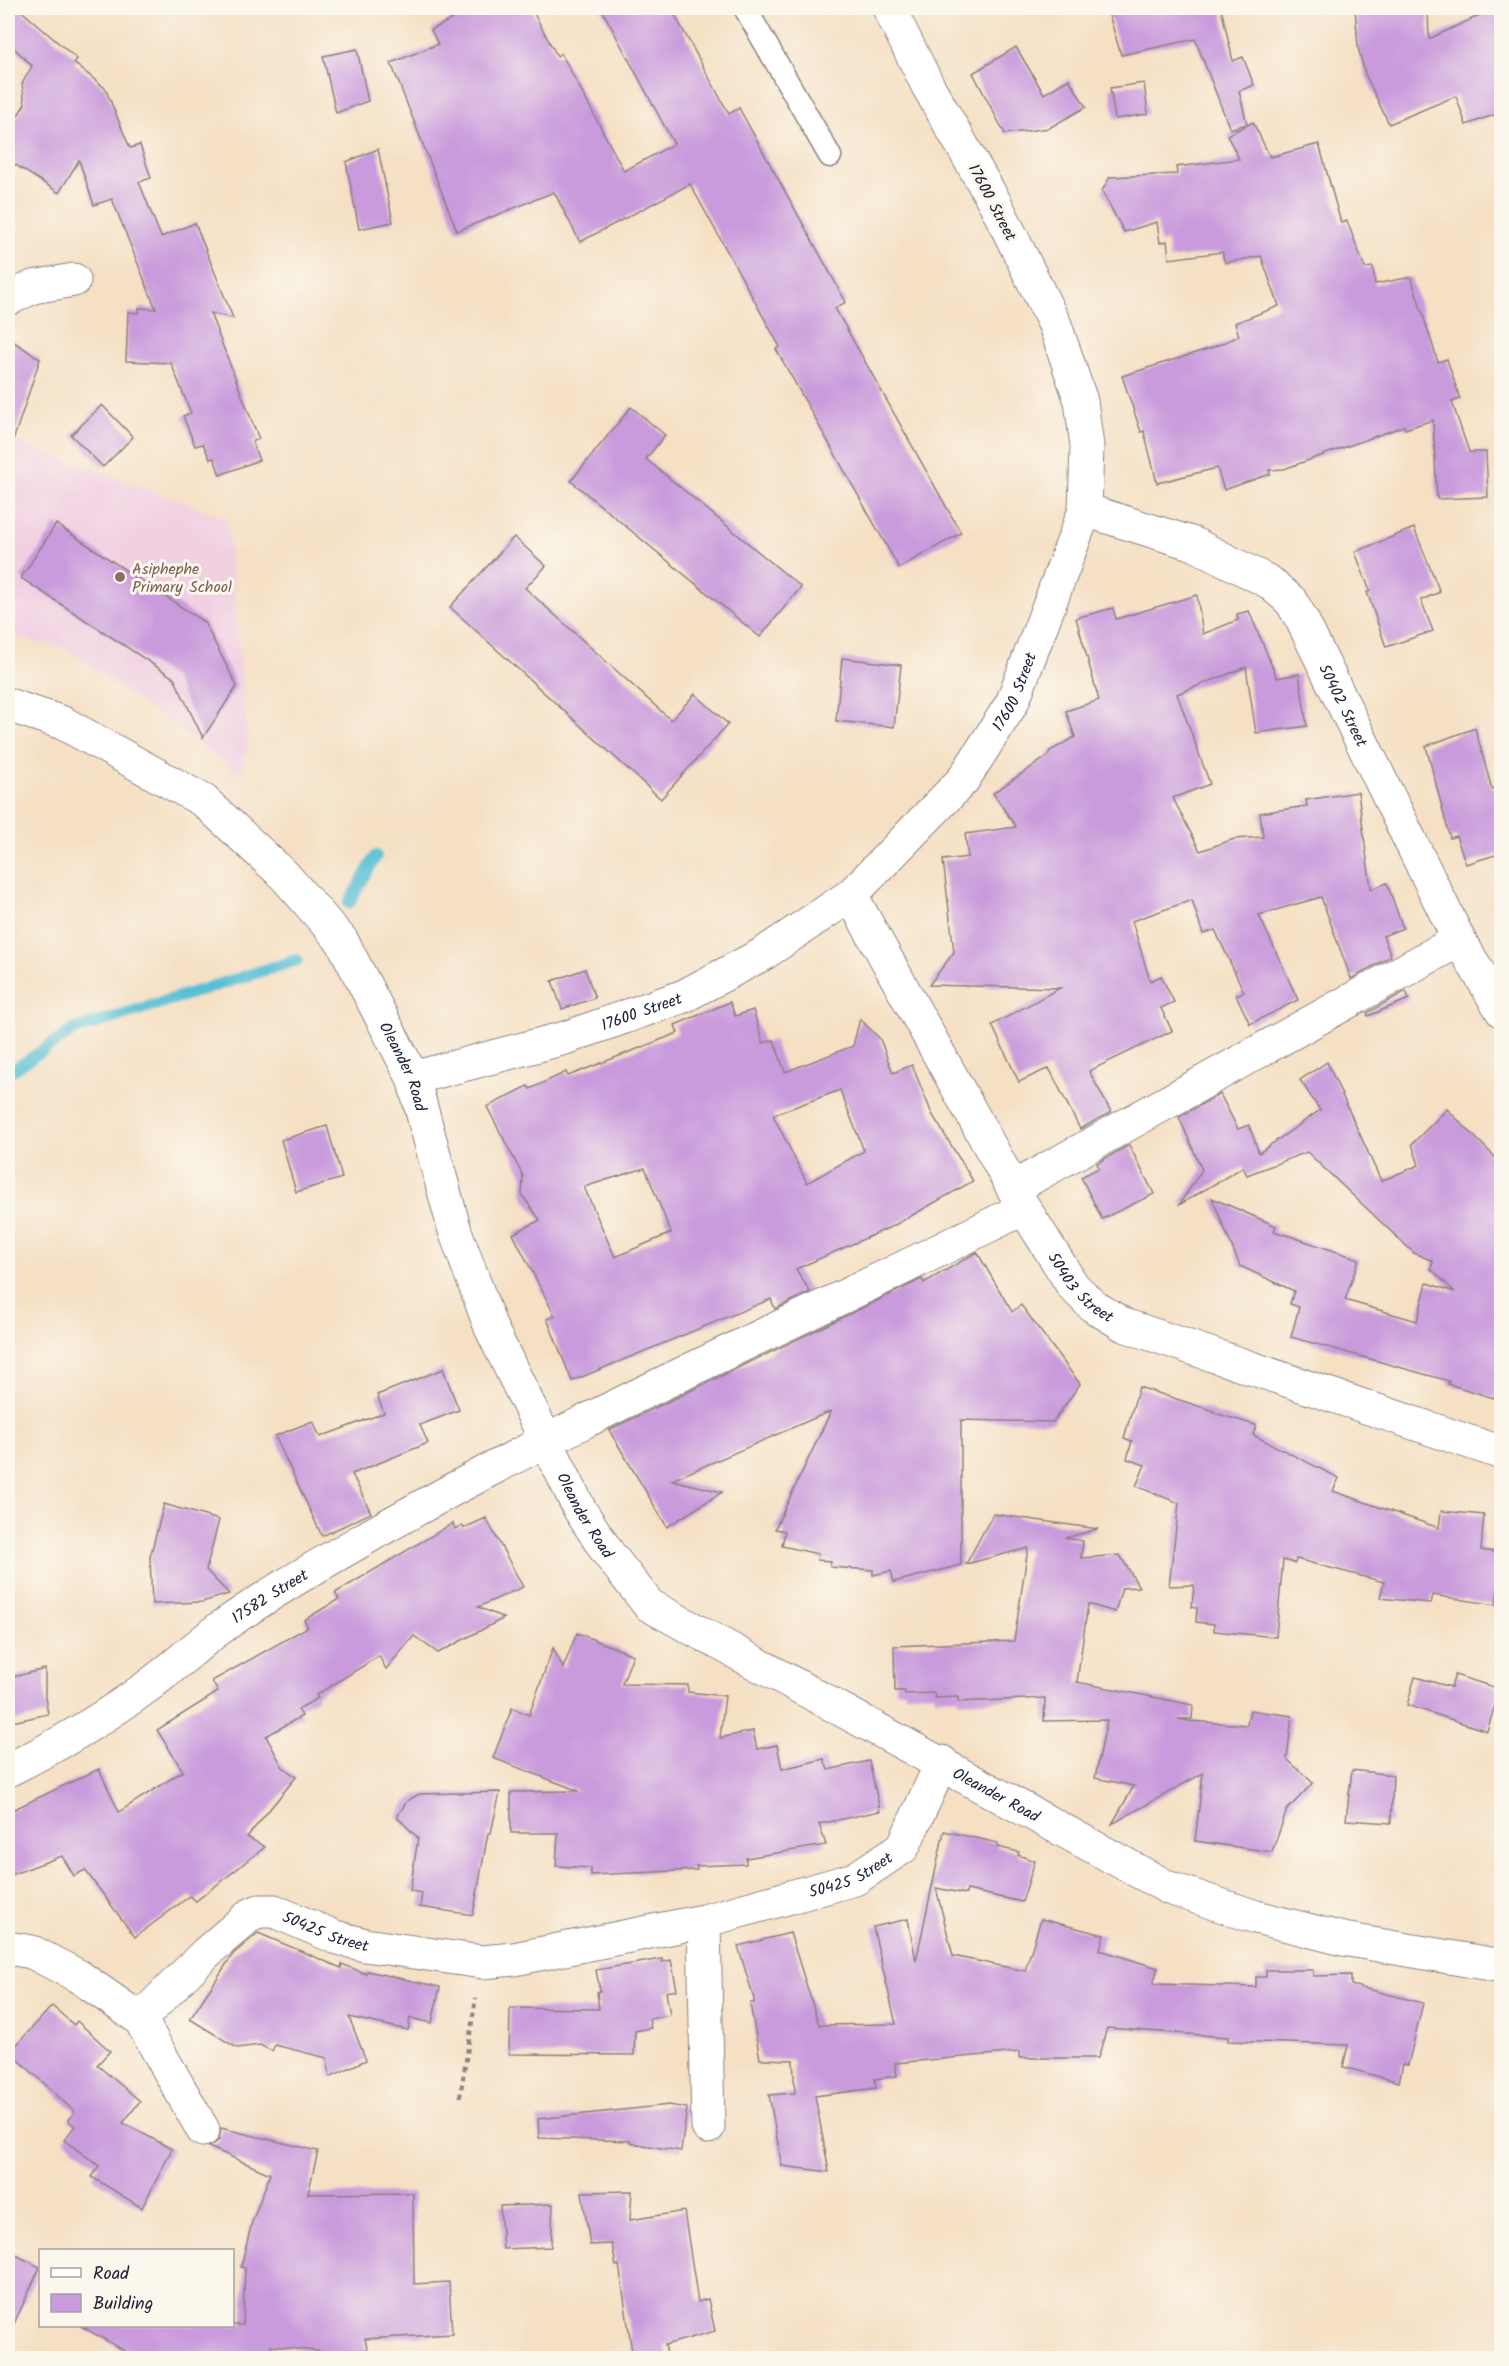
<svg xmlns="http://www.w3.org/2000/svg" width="1509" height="2366" font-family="Kalam,sans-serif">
	<rect width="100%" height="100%" fill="#fbf7ec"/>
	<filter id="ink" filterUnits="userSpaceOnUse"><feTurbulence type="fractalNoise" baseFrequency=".0167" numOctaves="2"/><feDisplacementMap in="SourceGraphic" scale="12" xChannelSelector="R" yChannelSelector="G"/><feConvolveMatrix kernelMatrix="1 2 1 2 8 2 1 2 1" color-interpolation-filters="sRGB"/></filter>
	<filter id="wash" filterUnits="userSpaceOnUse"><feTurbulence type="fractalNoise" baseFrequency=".008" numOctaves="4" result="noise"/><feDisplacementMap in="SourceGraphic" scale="24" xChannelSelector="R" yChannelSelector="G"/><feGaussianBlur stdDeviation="1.35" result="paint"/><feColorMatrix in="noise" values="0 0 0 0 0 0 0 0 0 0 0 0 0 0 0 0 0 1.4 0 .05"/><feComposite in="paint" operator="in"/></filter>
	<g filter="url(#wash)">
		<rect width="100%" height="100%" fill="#f5e0c4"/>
		<path fill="#f1d0e2" d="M8,439L227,518L248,743L241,775L66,649L8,635Z"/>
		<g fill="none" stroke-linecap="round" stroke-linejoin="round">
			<g stroke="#57bfd5" stroke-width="12">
				<path d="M349,903L376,856"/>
				<path d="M8,1073L74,1030L297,960"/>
			</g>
		</g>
		<g id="blocks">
			<g fill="#c99adc" fill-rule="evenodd">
				<path d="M8,8H18L77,59L74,63L105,88L130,148L140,145L151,178L139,182L161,237L195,223L233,318L210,313L259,439L252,442L259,460L220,475L214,458L210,459L203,444L195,446L183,416L191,413L171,363L126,361L128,312L139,313V308L156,309L112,199L94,205L79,160L59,193L8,160V131L25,104L22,84L32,66L8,42Z"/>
				<path d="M473,8H531L557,56L561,53L624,171L674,144L601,8H671L729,114L739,108L846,302L835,308L961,533L899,568L776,349L780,347L690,184L580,242L554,192L457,231L391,63L438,44L431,30Z"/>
				<path d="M1107,8H1221L1233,61L1243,57L1254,85L1239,91L1247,124L1230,129L1195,39L1121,55Z"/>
				<path d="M1355,8H1428L1429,39L1495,8H1502V112L1466,125L1456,96L1389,124L1365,74L1358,47Z"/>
				<path d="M1016,47L1044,94L1069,79L1086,107L1049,128L1005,134L973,73Z"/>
				<path d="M357,49L368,101L336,113L323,56Z"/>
				<path d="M1144,83L1148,114L1115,119L1110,88Z"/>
				<path d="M1253,122L1270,157L1319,144L1341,223L1347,221L1365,268L1373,267L1375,284L1411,277L1438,362L1447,359L1460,399L1452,402L1469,452H1486L1488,497L1437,499L1433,420L1405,429L1404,426L1284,469L1269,470L1270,474L1224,490L1217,468L1157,483L1144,431L1141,432L1122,376L1211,348L1239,336L1235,323L1279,306L1261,256L1225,263L1222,252L1169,259L1167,241L1160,243L1157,222L1124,232L1102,191L1110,177L1177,174L1176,167L1239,159L1227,135Z"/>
				<path d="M378,149L393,222L359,229L346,162Z"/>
				<path d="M8,338L40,359L14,438L8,437Z"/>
				<path d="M102,405L133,437L103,467L71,435Z"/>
				<path d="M631,407L665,435L646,459L801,587L760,637L571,481Z"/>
				<path d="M56,524L204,622L237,686L203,738L174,678L21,578Z"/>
				<path d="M1414,528L1440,592L1421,600L1433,631L1386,647L1367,592L1370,591L1355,552Z"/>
				<path d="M514,537L546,566L525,588L671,720L695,694L728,724L661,799L450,607Z"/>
				<path d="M1197,595L1203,634L1238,620L1237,614L1249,611L1277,678L1299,674L1307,726L1256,733L1246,667L1177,694L1210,784L1173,798L1200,851L1234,839L1263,837L1260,813L1307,806L1306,800L1358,792L1371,889L1387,883L1403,928L1383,936L1391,956L1351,979L1321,897L1259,915L1298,1000L1250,1024L1236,995L1244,992L1215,930L1203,934L1192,900L1132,921L1150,981L1161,976L1174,1002L1161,1008L1172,1031L1089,1071L1111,1112L1080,1129L1049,1068L1019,1082L992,1025L1060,988L929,985L954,952L943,860L968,857L965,834L1016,827L993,793L1048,756L1050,751L1075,737L1066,711L1099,700L1076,618L1113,608L1116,619Z"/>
				<path d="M842,658L901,665L894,727L836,721Z"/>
				<path d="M1475,728L1492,789L1502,786V853L1466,864L1456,836L1450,838L1426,746Z"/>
				<path d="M585,969L595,998L562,1009L552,981Z"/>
				<path d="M1406,991L1409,999L1368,1016L1367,1013Z"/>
				<path d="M730,1002L735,1016L753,1010L763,1043L774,1040L785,1072L853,1046L860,1019L880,1039L893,1073L912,1065L932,1114L973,1181L893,1226L796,1269L810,1292L775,1309L771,1299L572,1381L547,1319L555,1316L513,1234L540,1220L522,1195L523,1176L487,1107L528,1086L530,1089L566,1072L568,1076L678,1033L675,1025ZM840,1090L864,1151L807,1183L773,1115ZM645,1168L671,1233L615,1257L584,1187Z"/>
				<path d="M1327,1062L1381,1181L1419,1165L1412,1144L1447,1109L1502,1164V1373L1494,1398L1448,1384L1449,1381L1291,1337L1299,1307L1290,1304L1294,1291L1240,1266L1212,1198L1276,1226L1274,1231L1359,1259L1345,1300L1417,1321L1427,1283L1455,1292L1431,1269L1433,1261L1414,1253L1307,1152L1247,1175L1243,1167L1179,1205L1202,1170L1179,1117L1220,1094L1238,1129L1249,1125L1259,1153L1320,1110L1300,1080Z"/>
				<path d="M327,1126L342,1178L296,1192L281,1140Z"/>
				<path d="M1129,1145L1154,1194L1102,1219L1081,1177L1099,1168L1097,1163Z"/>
				<path d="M977,1252L1012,1312L1021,1305L1080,1384L1053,1422L961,1420V1565L894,1582L891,1571L873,1575V1570L830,1567L831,1561L817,1560L818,1554L782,1546L785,1531L775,1529L831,1411L672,1480L722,1492L667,1527L609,1430L922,1279L924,1283Z"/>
				<path d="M443,1369L459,1410L420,1425L428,1443L352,1474L371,1513L322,1536L275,1436L313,1421L320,1437L384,1413L377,1395Z"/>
				<path d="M1139,1387L1214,1411V1413L1256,1425L1253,1435L1339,1478L1333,1491L1439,1528L1441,1511L1484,1515L1481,1550L1502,1553L1496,1605L1433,1595L1431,1603L1380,1598L1384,1582L1296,1559L1295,1563L1283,1560L1276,1637L1214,1631V1624L1196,1622L1197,1608L1192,1607L1194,1585L1169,1586L1179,1503L1136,1486L1145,1465L1127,1459L1132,1441L1124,1438Z"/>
				<path d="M164,1504L219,1520L206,1570L229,1594L202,1602L152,1604L150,1557Z"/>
				<path d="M993,1514L1098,1529L1065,1538L1083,1541L1081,1558L1120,1555L1139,1587L1122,1588L1115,1612L1088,1604L1077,1682L1193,1705L1192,1719H1178L1188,1721L1247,1725L1250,1710L1292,1716L1287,1759L1313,1783L1287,1810L1272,1852L1195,1841L1203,1773L1112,1824L1134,1786L1095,1778L1107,1720L1044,1721L1045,1698L958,1702V1697L935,1698L934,1693L905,1694V1691H895L894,1646L1014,1641L1028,1548L966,1564Z"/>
				<path d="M486,1518L523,1587L478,1607L504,1618L438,1653L414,1636L386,1669L379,1656L316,1695L318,1698L298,1709L302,1716L266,1736L282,1766L296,1777L247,1837L265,1847L196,1901L190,1896L135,1937L85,1870L74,1876L62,1856L8,1876V1812L99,1769L119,1812L183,1771L157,1730L218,1692L212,1681L308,1627L304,1620L339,1599L335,1593L453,1523L455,1529L462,1526L464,1528Z"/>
				<path d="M577,1633L633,1655L622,1684L688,1685V1692L725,1696L720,1738L753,1731L757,1749L777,1745L782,1769L824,1759L828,1770L869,1761L880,1811L819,1824L826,1845L746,1858V1864L696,1866L697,1870L591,1875V1868L556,1866L558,1833H511V1792L579,1791L493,1758L512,1708L529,1715L553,1648L563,1668Z"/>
				<path d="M45,1669V1697L48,1714L8,1723V1678Z"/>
				<path d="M1455,1675L1500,1689L1487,1731L1407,1705L1415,1677L1451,1687Z"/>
				<path d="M1352,1770L1393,1775L1391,1823L1346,1820Z"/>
				<path d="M500,1792L491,1833H488L473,1915L420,1907L422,1893L410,1891L418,1838L397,1817L407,1801L419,1794Z"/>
				<path d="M944,1831L998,1843L997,1847L1019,1852L1018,1855L1035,1861L1022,1902L967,1890L966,1894L936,1888L953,1956L1025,1971L1041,1919L1104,1935L1100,1950L1158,1968L1153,1984L1256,1987V1977H1266V1970H1313V1976L1351,1975V1985L1423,2003L1408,2065L1403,2064L1399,2082L1343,2067L1348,2045L1228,2041V2037L1107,2028L1098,2058H1019V2052L895,2063L897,2076L875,2079L876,2088L815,2096L829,2172L782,2166L769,2095L795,2093L793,2060L760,2059L750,2003H754V1999L738,1946L790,1933L819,2025L896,2024L873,1927L908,1919L916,1961Z"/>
				<path d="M258,1933L341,1968L342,1964L366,1974L367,1971L440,1987L432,2023L410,2018L408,2030L349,2017L366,2060L330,2077L327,2058L275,2045L272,2051L260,2045L237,2048L190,2019L233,1954Z"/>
				<path d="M662,1959V1962L671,1960L677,1990L666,1992L670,2015L649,2019L651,2028L635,2031L634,2055L509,2054L510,2008L599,2009L597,1992L600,1991L596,1970Z"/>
				<path d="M52,2006L74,2025L77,2021L110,2051L97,2065L140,2101L123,2123L172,2149L142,2208L92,2177L99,2166L64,2140L75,2126L68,2120L75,2112L10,2052Z"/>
				<path d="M669,2105L687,2108L681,2151L630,2143V2141L539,2138L538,2119Z"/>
				<path d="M221,2128L318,2151L308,2194L413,2193L414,2284L449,2282L452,2334L365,2339L369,2357L271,2346L270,2358H137L79,2325H243L245,2268L241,2267L252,2222L270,2174L209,2147L219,2140Z"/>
				<path d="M632,2191L630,2220L684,2211L698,2302L708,2299L715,2331L665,2345L668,2358H633L619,2265L616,2266L612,2244L590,2245L582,2192Z"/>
				<path d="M553,2204L551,2247L503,2249L500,2206Z"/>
				<path d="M8,2251L40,2267L8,2337Z"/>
			</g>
		</g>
	</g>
	<g filter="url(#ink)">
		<use href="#blocks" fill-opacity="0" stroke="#8c8180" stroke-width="1.5"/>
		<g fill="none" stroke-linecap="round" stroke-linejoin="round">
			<g stroke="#8c8180" stroke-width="25">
				<path id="service" d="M745,8L830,156"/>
			</g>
			<g stroke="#8c8180" stroke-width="35">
				<g id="minor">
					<path d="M8,299L33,287L74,280"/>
					<path id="s1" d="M1085,510L1194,544L1269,582L1291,601L1302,620L1459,940L1502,1011"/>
					<path id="s2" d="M8,705L63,723L204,801L284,875L342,941L413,1078L455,1231L491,1328L580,1510L608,1553L649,1605L1169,1888L1256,1917L1343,1939L1502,1966"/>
					<path id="s3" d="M851,895L1024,1208L1073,1286L1093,1306L1124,1325L1502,1453"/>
					<path id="s4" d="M413,1078L565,1038L684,996L763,954L851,895L895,850L963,780L1012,703L1085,510L1087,446L1081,401L1055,325L995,203L928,86L889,8"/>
					<path d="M1013,1188L1459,940"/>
					<path id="s5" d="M8,1770C57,1746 103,1719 148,1686C171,1669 193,1649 216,1631C270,1592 328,1560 385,1527C593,1409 812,1316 1024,1208"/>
					<path d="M704,1921L708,2127"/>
					<path d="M8,1948L32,1952L78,1976L140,2019L203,2130"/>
					<path id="s6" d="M140,2019L206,1953L250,1915L259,1911H274L335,1937L365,1945L482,1962L514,1959L704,1921L855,1879L903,1847L942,1762"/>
				</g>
			</g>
			<path stroke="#8c8180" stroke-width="4" stroke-dasharray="4.5 4.5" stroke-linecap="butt" d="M460,2097L476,1998"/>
			<use href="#service" stroke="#fff" stroke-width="22"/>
			<use href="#minor" stroke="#fff" stroke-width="33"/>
		</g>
	</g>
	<circle fill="#8d6e63" stroke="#fbf7ec" stroke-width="2" cx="120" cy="577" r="6"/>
	<g text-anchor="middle" stroke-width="6" stroke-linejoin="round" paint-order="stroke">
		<g font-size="16" fill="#22223b" stroke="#fbf7ec">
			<text transform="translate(993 202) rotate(62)" y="6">17600 Street</text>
			<text dy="6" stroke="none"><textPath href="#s4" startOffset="742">17600 Street</textPath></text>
			<text dy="6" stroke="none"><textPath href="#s1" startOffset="344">50402 Street</textPath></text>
			<text dy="6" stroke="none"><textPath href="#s4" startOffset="238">17600 Street</textPath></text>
			<text dy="6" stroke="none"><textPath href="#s2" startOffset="556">Oleander Road</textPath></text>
			<text dy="6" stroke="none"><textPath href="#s3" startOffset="456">50403 Street</textPath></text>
			<text dy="6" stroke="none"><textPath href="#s2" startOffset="1042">Oleander Road</textPath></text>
			<text dy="6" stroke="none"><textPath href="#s5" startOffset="315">17582 Street</textPath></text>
			<text dy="6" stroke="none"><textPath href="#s2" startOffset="1548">Oleander Road</textPath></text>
			<text dy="6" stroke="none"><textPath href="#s6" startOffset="772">50425 Street</textPath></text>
			<text dy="6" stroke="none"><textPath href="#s6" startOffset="232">50425 Street</textPath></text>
		</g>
		<g font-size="16" fill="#785e54" stroke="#fbf7ec" text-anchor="start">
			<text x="132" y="574">Asiphephe<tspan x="132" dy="18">Primary School</tspan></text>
		</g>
	</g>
	<rect width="1509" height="2366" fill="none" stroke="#fbf7ec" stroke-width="30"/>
	<rect x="39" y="2249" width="195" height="78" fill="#fbf7ec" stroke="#a4a2a5" stroke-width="1.5"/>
	<rect x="51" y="2268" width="30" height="9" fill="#ffffff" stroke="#a4a2a5" stroke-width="1.5"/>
	<text x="93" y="2279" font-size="18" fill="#22223b">Road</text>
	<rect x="51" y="2294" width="30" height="18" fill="#c99adc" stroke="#a4a2a5" stroke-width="1.5"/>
	<text x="93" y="2309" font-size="18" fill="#22223b">Building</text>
</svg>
